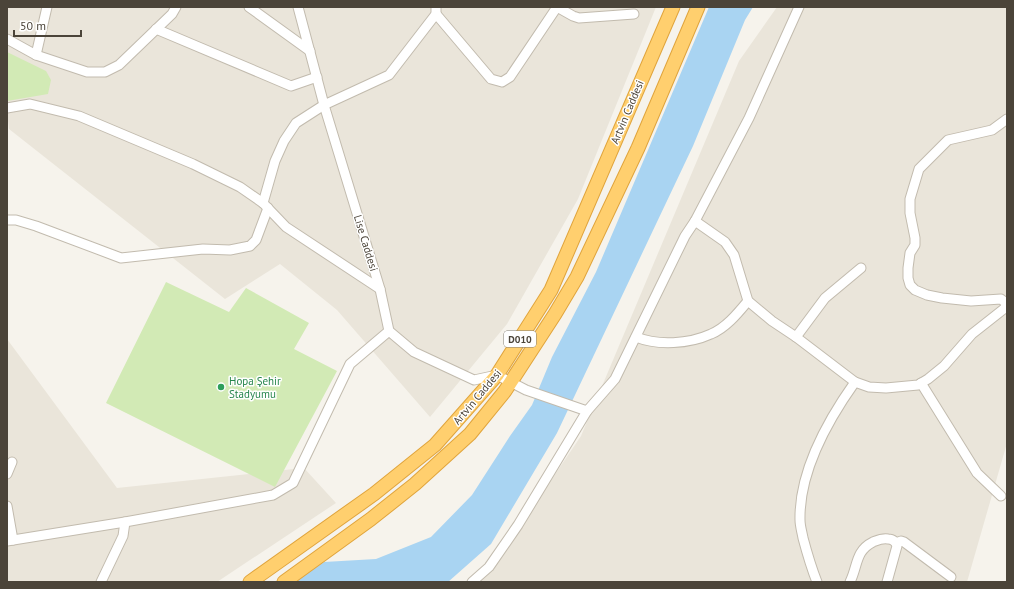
<svg xmlns="http://www.w3.org/2000/svg" width="1014" height="589" font-family="'PT Sans',sans-serif">
	<rect width="100%" height="100%" fill="#f6f3ec"/>
	<g fill="#eae5da">
		<path d="M7,7H656L578,199L507,324L430,417L337,310L280,264L225,299L9,129L7,113Z"/>
		<path d="M777,7H1007V443L967,582H472L499,557L581,436L739,61Z"/>
		<path d="M7,339L117,488L304,468L336,503L217,582H7Z"/>
	</g>
	<g fill="#d2eab5">
		<path d="M7,52L46,71L51,80L48,94L7,101Z"/>
		<path d="M166,282L229,312L246,288L309,323L294,349L337,371L275,487L106,403Z"/>
	</g>
	<path fill="#a9d4f2" d="M709,7H753L745,20L693,146L557,433L491,544L448,582H295L324,562L376,559L431,537L472,495L510,436L532,405L552,357L596,272Z"/>
	<g fill="none" stroke-linecap="round" stroke-linejoin="round">
		<g stroke="#c2bbae" stroke-width="11">
			<g id="minor">
				<path d="M249,7L310,51"/>
				<path d="M298,7L324,105L380,289L389,331L414,352L474,380L497,375L526,390L587,411L615,379L685,236L695,221L749,118L799,7"/>
				<path d="M557,7L573,16L579,18L634,14"/>
				<path d="M436,14L491,79L502,82L510,77L557,7"/>
				<path d="M156,29L291,86L317,77"/>
				<path d="M7,39L36,55L87,72H105L119,65L172,14L176,7"/>
				<path d="M36,55L47,7"/>
				<path d="M7,108L30,104L79,116L193,164L240,187L263,203L286,227L380,289"/>
				<path d="M263,203L275,161L284,141L296,123L324,105L389,75L436,14V7"/>
				<path d="M7,220H16L36,226L121,258L203,249L230,250L250,246L256,240L268,208"/>
				<path d="M695,221L725,242L734,255L748,301L772,321L796,337L855,382C828,420 799,471 800,520C800,526 802,532 803,538C807,553 811,567 817,582"/>
				<path d="M636,337C658,346 689,344 711,334C726,328 738,313 748,301"/>
				<path d="M796,337L825,298L861,268"/>
				<path d="M855,382L869,387L886,388L918,385L928,379L944,366L972,334L1005,308L1006,303L1001,299L971,301L942,298L927,295L915,290L910,285L908,278V268L910,253L915,245V238L910,213V199L919,169L948,140L992,130L1007,119"/>
				<path d="M921,383L977,473L1001,496"/>
				<path d="M7,474L12,462"/>
				<path d="M7,506L13,540"/>
				<path d="M7,541L125,522L273,495L293,483L350,364L389,331"/>
				<path d="M896,543L901,541L904,542L951,577"/>
				<path d="M101,582L123,536L125,522"/>
				<path d="M472,582L489,567L518,525L587,411"/>
				<path d="M850,582C858,566 855,551 873,542C878,540 882,538 888,539C893,539 896,542 897,546L887,582"/>
			</g>
		</g>
		<g stroke="#e0a43c" stroke-width="15">
			<g id="highway">
				<path d="M250,582L374,494L435,445L497,375L551,290L673,7"/>
				<path d="M284,582L371,519L415,484L470,434L505,391L555,314L577,277L638,148L698,7"/>
			</g>
		</g>
		<use href="#minor" stroke="#fff" stroke-width="9"/>
		<use href="#highway" stroke="#ffcf6e" stroke-width="13"/>
	</g>
	<circle fill="#2e9e5b" stroke="#fff" stroke-width="1.5" cx="221" cy="387" r="4"/>
	<g text-anchor="middle" stroke-width="3" stroke-linejoin="round" paint-order="stroke">
		<rect fill="#fff" stroke="#817c74" stroke-width="1" x="504" y="331" width="32" height="16" rx="3"/>
		<g font-size="10" font-weight="bold" fill="#4b4439">
			<text x="520" y="343">D010</text>
		</g>
		<g font-size="11" fill="#4b4439" stroke="#fff">
			<text transform="translate(627 112) rotate(-67)" y="4">Artvin Caddesi</text>
			<text transform="translate(366 243) rotate(73)" y="4">Lise Caddesi</text>
			<text transform="translate(477 397) rotate(-50)" y="4">Artvin Caddesi</text>
		</g>
		<g font-size="11" fill="#27864d" stroke="#fff" text-anchor="start">
			<text x="229" y="385">Hopa Şehir<tspan x="229" dy="13">Stadyumu</tspan></text>
		</g>
	</g>
	<rect width="1014" height="589" fill="none" stroke="#4b4439" stroke-width="16"/>
	<path d="M14 30v6h67v-6" fill="none" stroke="#4b4439" stroke-width="2"/>
	<text x="20" y="30" font-size="12" fill="#4b4439" stroke="#ffffff" stroke-width="3" paint-order="stroke">50 m</text>
</svg>
